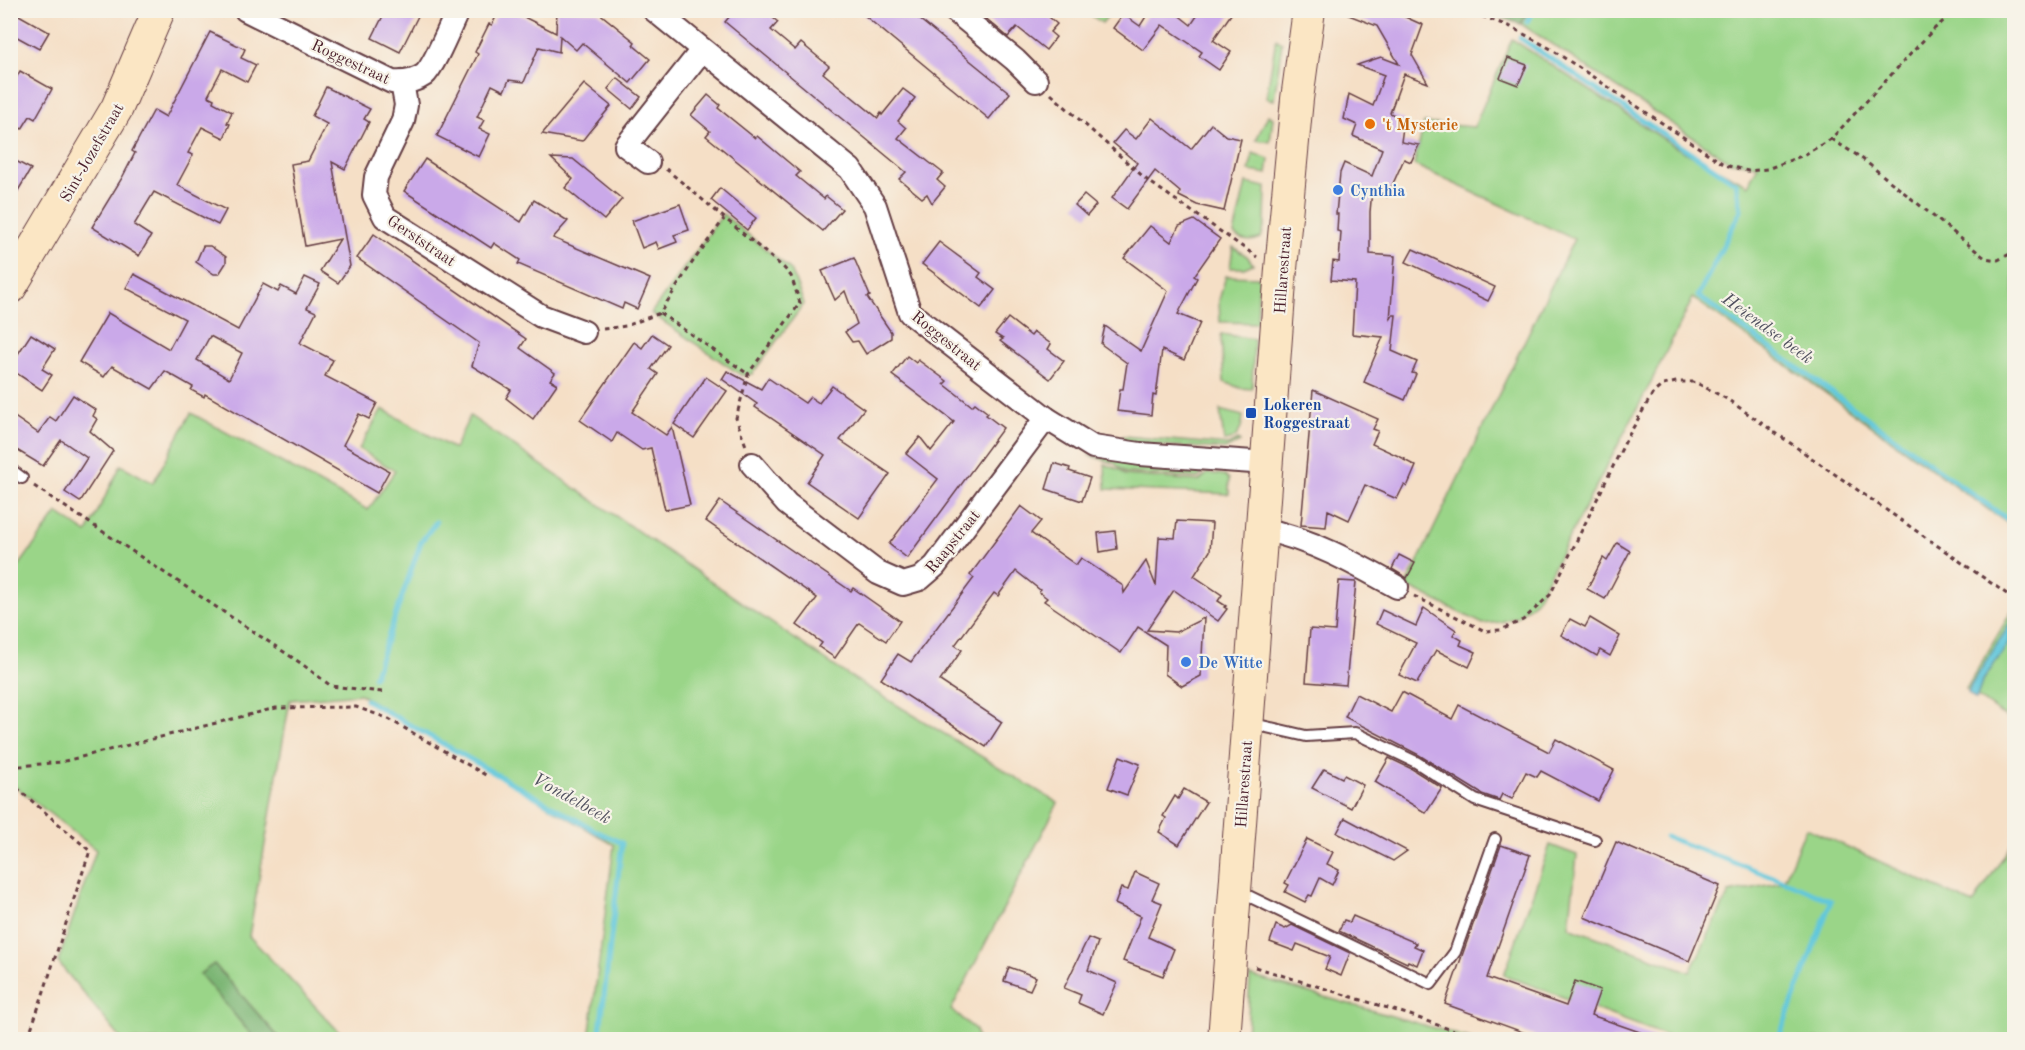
<svg xmlns="http://www.w3.org/2000/svg" width="2025" height="1050" font-family="'Old Standard TT',serif">
	<rect width="100%" height="100%" fill="#f7f3e8"/>
	<filter id="ink" filterUnits="userSpaceOnUse"><feTurbulence type="fractalNoise" baseFrequency=".0167" numOctaves="2"/><feDisplacementMap in="SourceGraphic" scale="12" xChannelSelector="R" yChannelSelector="G"/><feConvolveMatrix kernelMatrix="1 2 1 2 8 2 1 2 1" color-interpolation-filters="sRGB"/></filter>
	<filter id="wash" filterUnits="userSpaceOnUse"><feTurbulence type="fractalNoise" baseFrequency=".008" numOctaves="4" result="noise"/><feDisplacementMap in="SourceGraphic" scale="24" xChannelSelector="R" yChannelSelector="G"/><feGaussianBlur stdDeviation="1.35" result="paint"/><feColorMatrix in="noise" values="0 0 0 0 0 0 0 0 0 0 0 0 0 0 0 0 0 1.4 0 .05"/><feComposite in="paint" operator="in"/></filter>
	<g filter="url(#wash)">
		<rect width="100%" height="100%" fill="#f5dfc6"/>
		<g fill="#9ad588" stroke="#727a5a" stroke-width="1.5">
			<path d="M1085,11L1112,10V11L1102,23Z"/>
			<path d="M1528,11H2014V528L1693,298L1648,388L1535,602L1516,617L1501,622L1483,624L1406,586L1574,239L1414,165L1424,123L1474,127L1512,39L1679,149L1748,185L1758,165L1730,162L1521,24Z"/>
			<path d="M1276,39L1282,43L1274,100L1266,98Z"/>
			<path d="M1268,115L1273,118L1270,142L1256,140Z"/>
			<path d="M1253,153L1269,159L1267,174L1249,171Z"/>
			<path d="M1246,183L1266,187L1265,224L1261,238C1252,242 1241,242 1234,234Z"/>
			<path d="M723,214L791,270L804,304L752,374L741,375L651,313Z"/>
			<path d="M1233,247L1247,256L1253,264L1244,268H1230Z"/>
			<path d="M1226,276L1259,277L1257,323L1220,322L1219,300Z"/>
			<path d="M1221,334L1254,339L1252,389L1240,388L1224,382Z"/>
			<path d="M382,409L454,449L470,416L846,674L1058,803L951,1010L976,1030L977,1039H589L614,845L360,694L290,700L249,936L346,1039H280L214,964L200,974L255,1039L122,1040L58,962L96,850L11,783V577L57,513L87,533L121,465L153,483L191,413L368,510L395,471L359,449Z"/>
			<path d="M1220,410L1243,416C1242,428 1238,441 1224,441Z"/>
			<path d="M1123,436L1228,445L1238,440L1240,442L1225,449L1122,443Z"/>
			<path d="M1088,455L1211,469L1206,470L1198,478L1126,473L1114,463Z"/>
			<path d="M1105,464L1120,470L1125,475L1199,481L1208,473L1224,475L1229,479V494L1106,489Z"/>
			<path d="M2014,607V723L1966,689Z"/>
			<path d="M1806,828L1973,904L2014,840V1039H1675L1504,975L1550,845L1577,855L1569,927L1690,972L1729,893L1783,882Z"/>
			<path d="M1250,976L1473,1039H1247Z"/>
		</g>
		<g fill="#7bb674" stroke="#626a50" stroke-width="1.5">
			<path d="M1481,11H1528L1521,24Z"/>
			<path d="M214,964L280,1039H255L200,974Z"/>
		</g>
		<path fill="#60c7dc" stroke="#557384" stroke-width="1.5" d="M2014,617V630L2012,632L2008,644L1982,682L1976,700L1968,693L1971,685Z"/>
		<g fill="none" stroke-linecap="round" stroke-linejoin="round">
			<g stroke="#60c7dc" stroke-width="5">
				<path d="M1527,22L1533,10"/>
				<path d="M1520,38L1736,183L1741,210L1698,296L2014,524"/>
				<path d="M374,677L421,542L436,522"/>
				<path d="M366,700L598,832L622,843L599,1040"/>
				<path d="M1666,837L1797,886L1831,901L1778,1040"/>
			</g>
		</g>
		<g id="blocks">
			<g fill="#caa9e9" fill-rule="evenodd">
				<path d="M10,10L49,32L39,49L10,33Z"/>
				<path d="M386,10H421L400,52L372,38Z"/>
				<path d="M499,10H510L556,33L557,10L598,12L635,42L633,45L650,59L630,83L582,43L576,50L560,36L559,52L539,47L524,82L509,80L504,91L492,85L477,117L484,120L479,129L490,134L479,157L437,136L478,54L475,52L489,24L492,25Z"/>
				<path d="M735,10H763L778,22L771,30L795,50L801,43L829,66L823,73L878,118L881,113L882,115L903,89L915,98L898,121L906,128L898,138L943,173L937,180L945,187L932,203L927,194L922,198L899,179L906,172L725,22Z"/>
				<path d="M858,10H908L1010,93L989,119Z"/>
				<path d="M976,10H1041L1057,24L1050,32L1056,37L1046,50L1017,27L1008,37Z"/>
				<path d="M1140,10H1172L1191,25L1201,10H1234L1213,40L1231,52L1219,70L1199,56L1202,52L1162,25L1143,50L1113,28L1123,14L1140,26L1147,15Z"/>
				<path d="M1341,10H1405L1403,16L1423,25L1412,55L1428,83L1404,74L1390,113L1404,120L1401,142L1419,145L1411,162L1404,159L1387,197L1372,190L1370,212V254L1395,256L1390,320L1393,315H1396L1392,351L1417,362L1412,373L1416,374L1405,400L1364,382L1383,337L1352,334L1355,282L1331,280L1333,261L1339,262L1341,232L1337,231L1338,214H1336L1340,173L1344,163L1372,176L1382,149L1353,136L1357,125L1344,119L1349,94L1373,106L1384,75L1357,65L1381,57L1399,64L1377,26L1341,12Z"/>
				<path d="M210,32L245,49L241,58L256,65L247,82L222,69L208,96L214,99L213,102L232,112L227,123L230,124L224,138L202,127L188,153L193,155L177,185L226,210L218,225L154,192L134,225L151,236L139,256L92,227L122,178L135,153L132,151L154,110L166,117Z"/>
				<path d="M1508,58L1527,65L1518,85L1500,78Z"/>
				<path d="M20,71L52,89L35,119L30,116L22,129L10,123V89Z"/>
				<path d="M617,78L641,97L632,109L608,89Z"/>
				<path d="M584,84L611,106L589,132L582,141L542,134Z"/>
				<path d="M326,87L370,109L364,119L369,122L345,169L332,162L350,266L338,283L320,271L340,239L305,246L291,164L308,161L327,124L312,116Z"/>
				<path d="M708,95L720,105L718,108L755,138L757,136L800,172L796,176L824,199L826,196L842,209L823,231L706,136L710,131L691,115Z"/>
				<path d="M1152,118L1191,149L1211,124L1226,136L1241,139L1224,211L1197,205L1179,196L1180,192L1155,171L1127,209L1112,198L1137,163L1113,143L1124,130L1136,139Z"/>
				<path d="M10,158L31,169L10,204Z"/>
				<path d="M551,158L573,159L622,199L604,220L565,188L573,179Z"/>
				<path d="M425,159L521,222L534,200L568,221L553,238L650,279L637,309L624,303L622,309L518,264L520,260L494,243L491,248L404,191Z"/>
				<path d="M720,188L756,218L747,230L711,200Z"/>
				<path d="M1084,195L1096,205L1087,216L1075,205Z"/>
				<path d="M680,204L689,230L674,235L677,242L659,249L656,242L642,248L632,221Z"/>
				<path d="M1194,220L1220,239L1194,276L1197,278L1178,314L1200,323L1184,360L1162,350L1156,396L1153,395L1151,415L1117,411L1120,389H1123L1127,363L1101,344L1105,326L1141,351L1168,291L1124,258L1150,226L1171,242L1179,226Z"/>
				<path d="M374,234L526,339L520,348L555,373L550,380L557,384L533,419L506,398L511,390L472,366L479,343L357,258Z"/>
				<path d="M939,242L981,273L978,277L995,290L981,308L922,264Z"/>
				<path d="M203,246H210L226,257V263L219,274H214L196,262Z"/>
				<path d="M1413,249L1495,287L1488,301L1406,262Z"/>
				<path d="M854,258L870,296L867,297L891,332V338L866,354L858,341L852,342L845,332L857,324L845,291L835,300L822,271Z"/>
				<path d="M134,274L238,330L263,284L278,292L281,286L296,294L305,277L320,284L307,308L316,312L300,343L333,360L325,376L377,403L369,419L359,414L343,445L389,471L377,493L205,394L204,397L191,390L193,387L165,371L152,389L112,366L104,377L79,362L108,313L169,349L185,319L126,288ZM210,336L242,353L229,379L197,360Z"/>
				<path d="M1008,318L1031,336L1034,332L1051,344L1048,349L1064,361L1050,379L1000,341L1003,339L995,334Z"/>
				<path d="M31,334L55,349L42,369L52,375L42,390L10,369V366Z"/>
				<path d="M652,334L668,345L651,369L658,374L632,412L666,435L672,427L690,505L665,510L651,448L642,450L617,433L612,442L580,420L634,342L642,348Z"/>
				<path d="M907,356L916,363L918,360L947,381L944,384L972,406L975,403L988,413L986,415L1003,428L907,558L889,544L938,479L906,454L920,437L931,451L954,422L892,375Z"/>
				<path d="M727,371L761,389L768,378L805,403L810,397L819,403L832,386L864,409L840,440L890,474L859,518L807,482L825,455L755,407L757,404L722,379Z"/>
				<path d="M706,377L727,391L694,438L674,424Z"/>
				<path d="M1313,390L1378,419L1373,429L1378,431L1372,444L1405,459L1404,460L1416,466L1407,487L1404,485L1397,499L1365,485L1349,520L1328,510L1326,527L1301,525Z"/>
				<path d="M73,395L96,410L93,416L97,419L90,431L113,451L80,502L65,492L87,458L61,440L43,466L10,446V414L38,433L50,417L56,421Z"/>
				<path d="M1054,463L1070,468L1069,471L1090,478L1082,501L1046,489Z"/>
				<path d="M720,501L851,591L853,588L900,621L886,641L859,623L835,658L819,647L822,643L797,625L817,598L706,521Z"/>
				<path d="M1021,506L1041,521L1031,533L1076,565L1081,558L1123,586L1124,593L1146,561L1156,586L1159,537L1175,538L1177,521L1212,523L1210,551L1194,576L1222,595L1218,601L1226,606L1224,607L1227,609L1218,621L1174,590L1147,630L1176,632L1204,618L1201,676L1182,686L1165,674L1166,645L1138,627L1121,653L1044,601L1047,598L1039,592L1040,590L1016,571L998,596L994,593L955,645L962,650L940,681L1002,722L986,747L881,679L898,654L911,662L974,578L970,575Z"/>
				<path d="M1115,531L1117,549L1100,552L1098,533Z"/>
				<path d="M1617,543L1630,551L1605,599L1587,589L1603,558L1607,561Z"/>
				<path d="M1399,555L1415,563L1407,578L1392,569Z"/>
				<path d="M1339,581L1356,582L1346,685L1306,682L1310,629L1335,631Z"/>
				<path d="M1424,608L1456,630L1453,635L1462,640L1460,645L1476,652L1469,667L1436,650L1417,683L1399,675L1416,643L1376,624L1382,610L1416,626Z"/>
				<path d="M1590,618L1620,636L1610,656L1600,650L1597,656L1561,635L1570,619L1585,627Z"/>
				<path d="M1402,692L1452,719L1459,705L1549,752L1556,739L1614,770L1598,801L1541,771L1537,777L1526,772L1512,799L1502,794L1499,800L1482,794L1419,755L1345,717L1356,694L1391,712Z"/>
				<path d="M1120,756L1140,764L1127,795L1108,788Z"/>
				<path d="M1389,758L1412,769L1442,788L1426,813L1375,782Z"/>
				<path d="M1324,769L1342,778L1344,775L1363,785L1351,808L1312,788Z"/>
				<path d="M1184,789L1206,802L1179,845L1159,832L1166,818L1163,816L1175,796L1178,799Z"/>
				<path d="M1345,818L1407,851L1393,861L1337,833Z"/>
				<path d="M1307,839L1333,852L1327,864L1339,870L1332,885L1320,878L1312,896L1309,895L1305,902L1285,892L1289,885L1285,883Z"/>
				<path d="M1616,842L1720,886L1689,961L1584,917Z"/>
				<path d="M1501,845L1530,855L1487,978L1566,1006L1575,981L1600,990L1591,1015L1654,1037L1653,1040H1545L1445,1004Z"/>
				<path d="M1135,872L1159,883L1152,899L1162,903L1148,937L1174,949L1163,976L1123,961L1141,916L1115,904L1121,888L1128,890Z"/>
				<path d="M1353,916L1416,943L1414,946L1423,950L1417,965L1408,961L1407,963L1339,931L1344,920L1350,922Z"/>
				<path d="M1276,925L1285,929L1292,925L1350,953L1341,976L1325,969L1330,957L1297,944L1294,951L1270,942Z"/>
				<path d="M1088,938L1098,942L1088,970L1117,983L1103,1014L1078,1003L1081,995L1064,988Z"/>
				<path d="M1009,967L1036,977L1030,990L1004,981Z"/>
			</g>
		</g>
	</g>
	<g filter="url(#ink)">
		<use href="#blocks" fill-opacity="0" stroke="#643c42" stroke-width="1.5"/>
		<g fill="none" stroke-linecap="round" stroke-linejoin="round">
			<g stroke="#643c42" stroke-width="14">
				<g id="lane">
					<path d="M10,469L22,478"/>
					<path d="M1249,723L1306,736L1355,733L1416,762L1475,800L1595,840"/>
					<path d="M1238,891L1431,984L1455,952L1495,839"/>
				</g>
			</g>
			<g stroke="#643c42" stroke-width="26">
				<g id="street">
					<path d="M246,10L392,82C404,83 414,82 424,75C434,67 451,24 458,10"/>
					<path d="M654,10L850,169L875,206L910,313L1046,418L1093,447L1140,454L1267,463"/>
					<path d="M954,10L1015,60L1036,81"/>
					<path d="M402,83L406,105L403,121L376,177L374,195L385,217L541,316L584,332"/>
					<path d="M648,162L626,146L702,50"/>
					<path d="M752,464L787,504L878,573L903,584L920,579L935,566L1046,418"/>
					<path d="M1262,529C1311,539 1354,563 1397,587"/>
				</g>
			</g>
			<g stroke="#643c42" stroke-width="34">
				<g id="secondary">
					<path d="M10,288L117,108L159,10"/>
					<path d="M1224,1040L1281,269L1297,99L1309,10"/>
				</g>
			</g>
			<g stroke="#643c42" stroke-width="3" stroke-dasharray="4.5 4.5" stroke-linecap="butt">
				<path d="M1465,10L1511,27L1551,49L1725,165L1748,171L1767,169L1804,155L1831,139L1933,30L1956,10"/>
				<path d="M1051,94L1147,180L1257,257"/>
				<path d="M1831,139L1860,157L1985,258L1998,260L2014,252"/>
				<path d="M666,169L784,268L791,276L800,303L748,374L736,418L746,446"/>
				<path d="M660,313L748,374"/>
				<path d="M603,329L626,326L660,313L692,263L724,219"/>
				<path d="M34,486L302,664L331,686L382,692"/>
				<path d="M1414,596L1485,631L1501,630L1523,620L1550,595L1626,440L1653,393L1663,385L1676,382H1695L1727,399L2014,599"/>
				<path d="M10,767L61,762L276,708L356,707L387,718L489,777"/>
				<path d="M10,782L90,851C68,914 50,977 27,1040"/>
				<path d="M1255,967L1410,1015L1479,1040"/>
			</g>
			<use href="#lane" stroke="#fff" stroke-width="10"/>
			<use href="#street" stroke="#fff" stroke-width="22"/>
			<use href="#secondary" stroke="#fbe6c4" stroke-width="32"/>
		</g>
	</g>
	<circle fill="#e8710a" stroke="#f7f3e8" stroke-width="2" cx="1370" cy="124" r="6"/>
	<g fill="#3f7fe0" stroke="#f7f3e8" stroke-width="2">
		<circle cx="1338" cy="190" r="6"/>
		<circle cx="1186" cy="662" r="6"/>
	</g>
	<rect fill="#1a4fb4" stroke="#f7f3e8" stroke-width="2" x="1245" y="407" width="12" height="12" rx="3"/>
	<g text-anchor="middle" stroke-width="4.5" stroke-linejoin="round" paint-order="stroke">
		<g font-size="16" fill="#4a1f2b" stroke="#f7f3e8">
			<text transform="translate(351 61) rotate(25)" y="6">Roggestraat</text>
			<text transform="translate(91 152) rotate(-60)" y="6">Sint-Jozefstraat</text>
			<text transform="translate(422 240) rotate(34)" y="6">Gerststraat</text>
			<text transform="translate(1282 270) rotate(-86)" y="6">Hillarestraat</text>
			<text transform="translate(947 340) rotate(39)" y="6">Roggestraat</text>
			<text transform="translate(952 541) rotate(-51)" y="6">Raapstraat</text>
			<text transform="translate(1243 784) rotate(-86)" y="6">Hillarestraat</text>
		</g>
		<g font-size="16" font-weight="bold" fill="#c56008" stroke="#f7f3e8" text-anchor="start">
			<text x="1382" y="130">'t Mysterie</text>
		</g>
		<g font-size="16" font-weight="bold" fill="#366cbe" stroke="#f7f3e8" text-anchor="start">
			<text x="1350" y="196">Cynthia</text>
			<text x="1198" y="668">De Witte</text>
		</g>
		<g font-size="16" font-weight="bold" fill="#164399" stroke="#f7f3e8" text-anchor="start">
			<text x="1263" y="410">Lokeren<tspan x="1263" dy="18">Roggestraat</tspan></text>
		</g>
		<g font-size="18" font-style="italic" fill="#515160" stroke="#f7f3e8">
			<text transform="translate(1768 328) rotate(36)" y="6">Heiendse beek</text>
			<text transform="translate(572 798) rotate(29)" y="6">Vondelbeek</text>
		</g>
	</g>
	<rect width="2025" height="1050" fill="none" stroke="#f7f3e8" stroke-width="36"/>
</svg>
